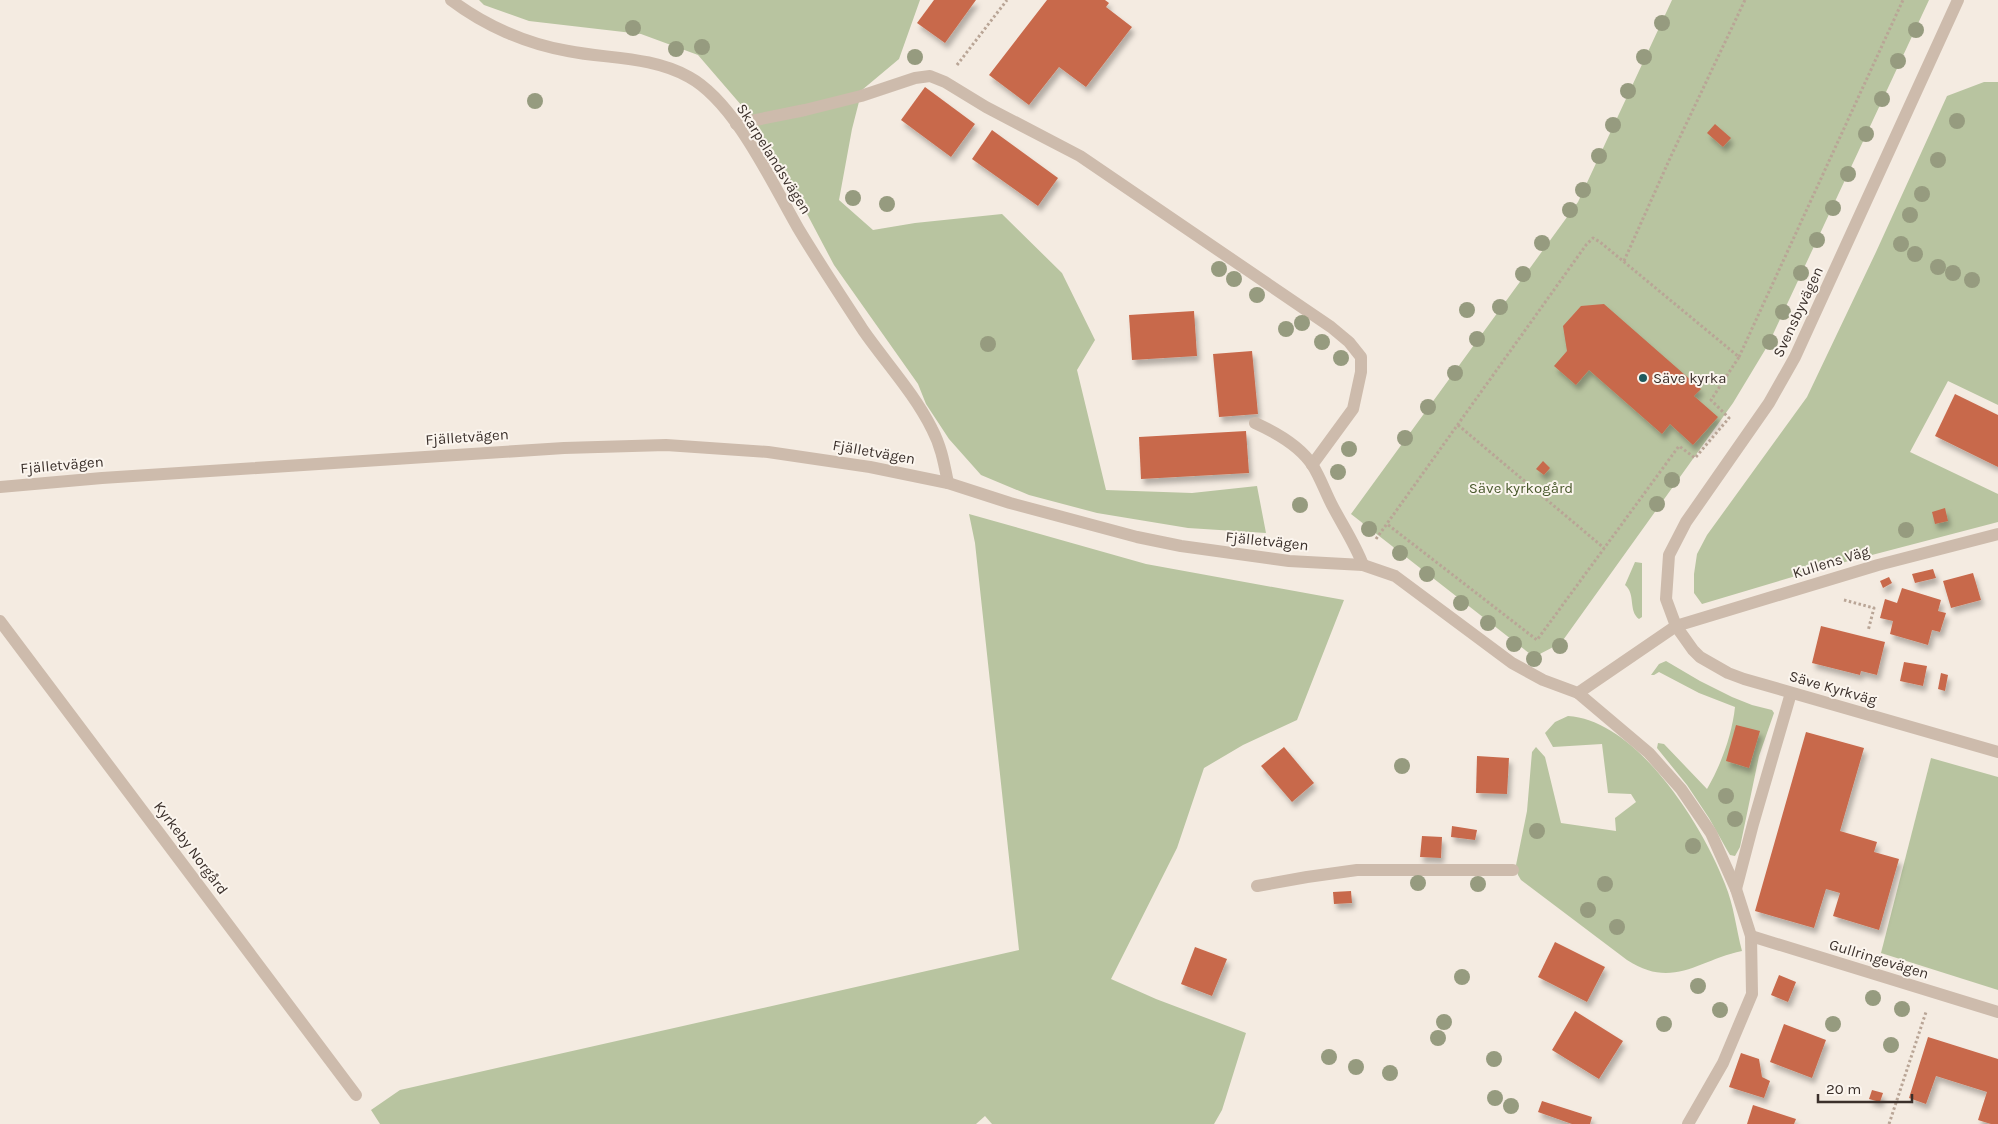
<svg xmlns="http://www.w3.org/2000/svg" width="1998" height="1124" font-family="Karla,sans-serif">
	<defs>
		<filter id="shadow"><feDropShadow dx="3" dy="5.5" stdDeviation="2.5" flood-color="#0004"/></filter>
	</defs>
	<rect width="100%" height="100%" fill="#f4ebe1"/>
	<g fill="#b8c4a0">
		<path d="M479,0H920L899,59L862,90L852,129L839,200L873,230L915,223L1002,214L1062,273L1095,340L1077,370L1106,490L1192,493L1257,486L1266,533L1188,528L1097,513L1029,495L981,475L949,439L926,404L918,384L834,265L787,176L742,106L698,55L641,34L529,21L484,5Z"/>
		<path d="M1672,0H1929L1768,345L1733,403L1561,643L1534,657L1351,514L1578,202Z"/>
		<path d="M1984,82H1998V405L1948,381L1910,452L1998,494V522L1826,567L1702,604L1694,593V574L1697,554L1707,535L1807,397L1876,252L1947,96Z"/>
		<path d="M969,514L1146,564L1344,600L1297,720L1243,745L1204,768L1177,848L1111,979L1156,999L1246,1033L1222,1110L1214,1124H992L985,1116L976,1124H380L371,1110L400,1090L1019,950L975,543Z"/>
		<path d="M1635,562L1642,563V617L1639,619C1628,611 1636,594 1625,585Z"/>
		<path d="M1666,661L1700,681L1732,697L1752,705L1772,710L1774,713L1759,756L1740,847L1735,856L1730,855L1727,850L1709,818L1687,785L1657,748L1658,743L1664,744L1707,789C1721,765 1732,735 1735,707L1699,693L1659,672L1654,675H1651L1659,664Z"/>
		<path d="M1568,716C1637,720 1703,826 1725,884C1734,906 1736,928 1742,951C1698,960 1673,990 1627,960L1521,880L1518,875L1516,865L1527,811L1532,752L1536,747L1545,757L1561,823L1616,831L1615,818L1636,802L1631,794L1608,793L1602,744L1553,747L1545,733L1555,722Z"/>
		<path d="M1931,758L1998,777V990L1881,953Z"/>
	</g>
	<g fill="#c8694b" filter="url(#shadow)">
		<path d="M934,0H976L945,43L917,23Z"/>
		<path d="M1047,0H1105L1109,3L1106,7L1132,27L1086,87L1059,67L1029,105L989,75Z"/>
		<path d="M925,87L975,124L951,157L901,120Z"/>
		<path d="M1715,124L1731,138L1723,147L1707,133Z"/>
		<path d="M992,130L1058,178L1038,206L972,159Z"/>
		<path d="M1604,304L1701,389L1694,396L1718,417L1693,445L1670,424L1662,434L1589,370L1576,385L1554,366L1567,351L1563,326L1581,306Z"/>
		<path d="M1194,311L1197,356L1132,360L1129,315Z"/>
		<path d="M1252,351L1258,414L1219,417L1213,354Z"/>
		<path d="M1955,394L1998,415V467L1935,436Z"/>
		<path d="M1246,431L1249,473L1141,479L1139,437Z"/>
		<path d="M1543,461L1550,468L1544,475L1536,469Z"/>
		<path d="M1945,508L1948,521L1935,524L1932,512Z"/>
		<path d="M1933,569L1936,578L1915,583L1912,574Z"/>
		<path d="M1973,573L1981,600L1951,608L1943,581Z"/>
		<path d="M1889,577L1892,583L1883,588L1880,581Z"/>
		<path d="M1902,588L1941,600L1938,611L1946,613L1940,632L1932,630L1928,645L1890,634L1893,621L1880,618L1885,599L1897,603Z"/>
		<path d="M1821,626L1885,642L1877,675L1861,671L1860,675L1812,663Z"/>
		<path d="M1904,662L1927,666L1923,686L1900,681Z"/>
		<path d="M1941,673L1948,675L1945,691L1938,689Z"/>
		<path d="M1736,725L1760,731L1749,768L1726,761Z"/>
		<path d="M1806,732L1864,748L1840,831L1877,842L1874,852L1899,859L1879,930L1833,916L1840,893L1826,889L1814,928L1755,911Z"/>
		<path d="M1284,747L1314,783L1292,802L1261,766Z"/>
		<path d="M1477,756L1509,758L1507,794L1476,793Z"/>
		<path d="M1452,826L1477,830L1475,840L1451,837Z"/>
		<path d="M1422,836L1442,837L1441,858L1420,857Z"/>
		<path d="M1351,891L1352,903L1334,904L1333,892Z"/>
		<path d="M1555,942L1605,967L1587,1002L1538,977Z"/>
		<path d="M1195,947L1227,959L1212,996L1181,984Z"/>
		<path d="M1779,975L1796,982L1788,1002L1771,995Z"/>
		<path d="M1575,1011L1623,1041L1599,1079L1552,1050Z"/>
		<path d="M1784,1024L1826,1040L1812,1078L1770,1062Z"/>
		<path d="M1928,1037L1998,1059V1124H1991L1978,1120L1987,1092L1936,1076L1926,1104L1909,1098Z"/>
		<path d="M1741,1053L1759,1059L1762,1077L1770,1081L1764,1098L1729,1087Z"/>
		<path d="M1872,1090L1883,1093L1880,1102L1869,1099Z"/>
		<path d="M1542,1101L1592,1117L1590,1124H1572L1538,1112Z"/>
		<path d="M1753,1105L1796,1119L1794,1124H1747Z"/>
	</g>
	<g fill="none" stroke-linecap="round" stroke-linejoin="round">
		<g stroke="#b9a596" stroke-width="3" stroke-dasharray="2.5 2.5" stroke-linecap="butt">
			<path d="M957,65L1007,0"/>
			<path d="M1624,261L1671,156L1745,0"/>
			<path d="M1739,357L1903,0"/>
			<path d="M1458,425L1604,548"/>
			<path d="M1376,539L1586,245L1593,238L1600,242L1739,357L1711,400L1729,418L1695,458L1679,446L1537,640L1387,524"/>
			<path d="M1844,600L1874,608L1868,631"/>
			<path d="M1889,1124L1926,1012"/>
		</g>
		<g stroke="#cdbbac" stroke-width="12">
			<path d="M736,124L805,110L861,96L915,78L930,76L945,82L986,107L1080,156L1331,327L1349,342L1361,357V372L1353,409L1312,465"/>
			<path d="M1255,423C1275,432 1301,447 1313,466C1321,479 1326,494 1333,507C1343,526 1355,544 1363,565"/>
			<path d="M1257,886L1307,877L1357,870H1513"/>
			<path d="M1736,889L1753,824L1791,693"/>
		</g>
		<g stroke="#cdbbac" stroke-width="12">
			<path d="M451,0C484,25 526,44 568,51C608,59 651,56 689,77C735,102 772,183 798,228C819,263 841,296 863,330C886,363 914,393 932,429C941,446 944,463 948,483"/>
			<path d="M0,487L102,478L564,448L666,445L768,452L870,467L948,483L1010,503L1137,537L1181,546L1289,561L1363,565L1395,576L1512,663L1543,680L1578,693L1676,626L1878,565L1998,534"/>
			<path d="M0,621L356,1095"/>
			<path d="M1578,693L1649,753L1681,789L1711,833L1736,889L1751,936L1752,994L1723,1063L1688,1124"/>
			<path d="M1751,936L1998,1012"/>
		</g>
		<path stroke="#cdbbac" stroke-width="12" d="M1958,0L1795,357L1769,403L1686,522L1669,555L1666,599L1676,626L1693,650L1700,657L1728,673L1744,679L1998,752"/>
	</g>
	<g fill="#969b7f">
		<circle cx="1662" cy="23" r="8"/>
		<circle cx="633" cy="28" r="8"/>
		<circle cx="1916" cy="30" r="8"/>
		<circle cx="702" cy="47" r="8"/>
		<circle cx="676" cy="49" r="8"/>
		<circle cx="915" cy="57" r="8"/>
		<circle cx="1644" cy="57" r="8"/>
		<circle cx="1898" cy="61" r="8"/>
		<circle cx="1628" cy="91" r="8"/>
		<circle cx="1882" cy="99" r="8"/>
		<circle cx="535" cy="101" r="8"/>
		<circle cx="1957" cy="121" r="8"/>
		<circle cx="1613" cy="125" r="8"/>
		<circle cx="1866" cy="134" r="8"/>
		<circle cx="1599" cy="156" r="8"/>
		<circle cx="1938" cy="160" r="8"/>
		<circle cx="1848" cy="174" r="8"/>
		<circle cx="1583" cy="190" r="8"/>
		<circle cx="1922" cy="194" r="8"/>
		<circle cx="853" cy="198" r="8"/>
		<circle cx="887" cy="204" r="8"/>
		<circle cx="1833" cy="208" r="8"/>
		<circle cx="1570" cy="210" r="8"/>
		<circle cx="1910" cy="215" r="8"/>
		<circle cx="1817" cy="240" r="8"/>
		<circle cx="1542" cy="243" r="8"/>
		<circle cx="1901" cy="244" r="8"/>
		<circle cx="1915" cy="254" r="8"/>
		<circle cx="1938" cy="267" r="8"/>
		<circle cx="1219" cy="269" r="8"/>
		<circle cx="1801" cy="273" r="8"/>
		<circle cx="1953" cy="273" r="8"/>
		<circle cx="1523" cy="274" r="8"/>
		<circle cx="1234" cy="279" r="8"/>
		<circle cx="1972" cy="280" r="8"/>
		<circle cx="1257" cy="295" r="8"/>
		<circle cx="1500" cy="307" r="8"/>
		<circle cx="1467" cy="310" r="8"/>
		<circle cx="1783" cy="312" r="8"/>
		<circle cx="1302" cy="323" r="8"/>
		<circle cx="1286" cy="329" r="8"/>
		<circle cx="1477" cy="339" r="8"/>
		<circle cx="1322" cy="342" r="8"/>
		<circle cx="1770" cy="342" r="8"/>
		<circle cx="988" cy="344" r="8"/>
		<circle cx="1341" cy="358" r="8"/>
		<circle cx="1455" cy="373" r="8"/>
		<circle cx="1428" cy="407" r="8"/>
		<circle cx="1405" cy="438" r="8"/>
		<circle cx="1349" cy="449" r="8"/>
		<circle cx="1338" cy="472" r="8"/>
		<circle cx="1672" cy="480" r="8"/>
		<circle cx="1657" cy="504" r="8"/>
		<circle cx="1300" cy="505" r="8"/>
		<circle cx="1369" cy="529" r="8"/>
		<circle cx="1906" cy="530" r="8"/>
		<circle cx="1400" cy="553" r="8"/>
		<circle cx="1427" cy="574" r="8"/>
		<circle cx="1461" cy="603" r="8"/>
		<circle cx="1488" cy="623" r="8"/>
		<circle cx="1514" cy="644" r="8"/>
		<circle cx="1560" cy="646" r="8"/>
		<circle cx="1534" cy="659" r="8"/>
		<circle cx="1402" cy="766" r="8"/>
		<circle cx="1726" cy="796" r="8"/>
		<circle cx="1735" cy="819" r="8"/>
		<circle cx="1537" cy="831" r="8"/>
		<circle cx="1693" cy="846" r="8"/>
		<circle cx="1418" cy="883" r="8"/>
		<circle cx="1478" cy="884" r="8"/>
		<circle cx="1605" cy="884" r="8"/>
		<circle cx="1588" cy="910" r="8"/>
		<circle cx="1617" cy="927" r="8"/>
		<circle cx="1462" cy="977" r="8"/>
		<circle cx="1698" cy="986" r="8"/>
		<circle cx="1873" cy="998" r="8"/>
		<circle cx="1902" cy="1009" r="8"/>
		<circle cx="1720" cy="1010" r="8"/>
		<circle cx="1444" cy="1022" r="8"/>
		<circle cx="1664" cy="1024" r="8"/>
		<circle cx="1833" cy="1024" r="8"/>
		<circle cx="1438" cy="1038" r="8"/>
		<circle cx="1891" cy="1045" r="8"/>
		<circle cx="1329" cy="1057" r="8"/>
		<circle cx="1494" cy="1059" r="8"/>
		<circle cx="1356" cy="1067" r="8"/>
		<circle cx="1390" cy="1073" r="8"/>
		<circle cx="1495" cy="1098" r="8"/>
		<circle cx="1511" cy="1106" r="8"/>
	</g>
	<circle fill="#1f5a5e" stroke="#fbf5ee" stroke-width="2" cx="1643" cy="378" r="5"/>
	<g text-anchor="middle" stroke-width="4" stroke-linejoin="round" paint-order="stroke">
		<g font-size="15" fill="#3b302b" stroke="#fbf5ee">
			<text transform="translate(774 159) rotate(58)" y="5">Skarpelandsvägen</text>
			<text transform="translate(1798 312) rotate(-65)" y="5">Svensbyvägen</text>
			<text transform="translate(467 437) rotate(-4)" y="5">Fjälletvägen</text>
			<text transform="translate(874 452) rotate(10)" y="5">Fjälletvägen</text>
			<text transform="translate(62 465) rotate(-5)" y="5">Fjälletvägen</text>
			<text transform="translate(1267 541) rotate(6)" y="5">Fjälletvägen</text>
			<text transform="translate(1831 562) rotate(-17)" y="5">Kullens Väg</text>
			<text transform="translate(1833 688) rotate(16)" y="5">Säve Kyrkväg</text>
			<text transform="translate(191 848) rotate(53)" y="5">Kyrkeby Norgård</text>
			<text transform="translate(1879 959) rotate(17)" y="5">Gullringevägen</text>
		</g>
		<g font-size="15" fill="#3b302b" stroke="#fbf5ee" text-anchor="start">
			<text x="1653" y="383">Säve kyrka</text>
		</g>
		<g font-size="15" fill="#4a5a2e" stroke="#fbf5ee">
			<text x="1521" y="493">Säve kyrkogård</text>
		</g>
	</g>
	<path d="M1818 1094v8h94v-8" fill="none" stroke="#3b302b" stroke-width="2.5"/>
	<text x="1826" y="1094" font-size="15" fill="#3b302b" stroke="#fbf5ee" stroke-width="4" paint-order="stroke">20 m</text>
</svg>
